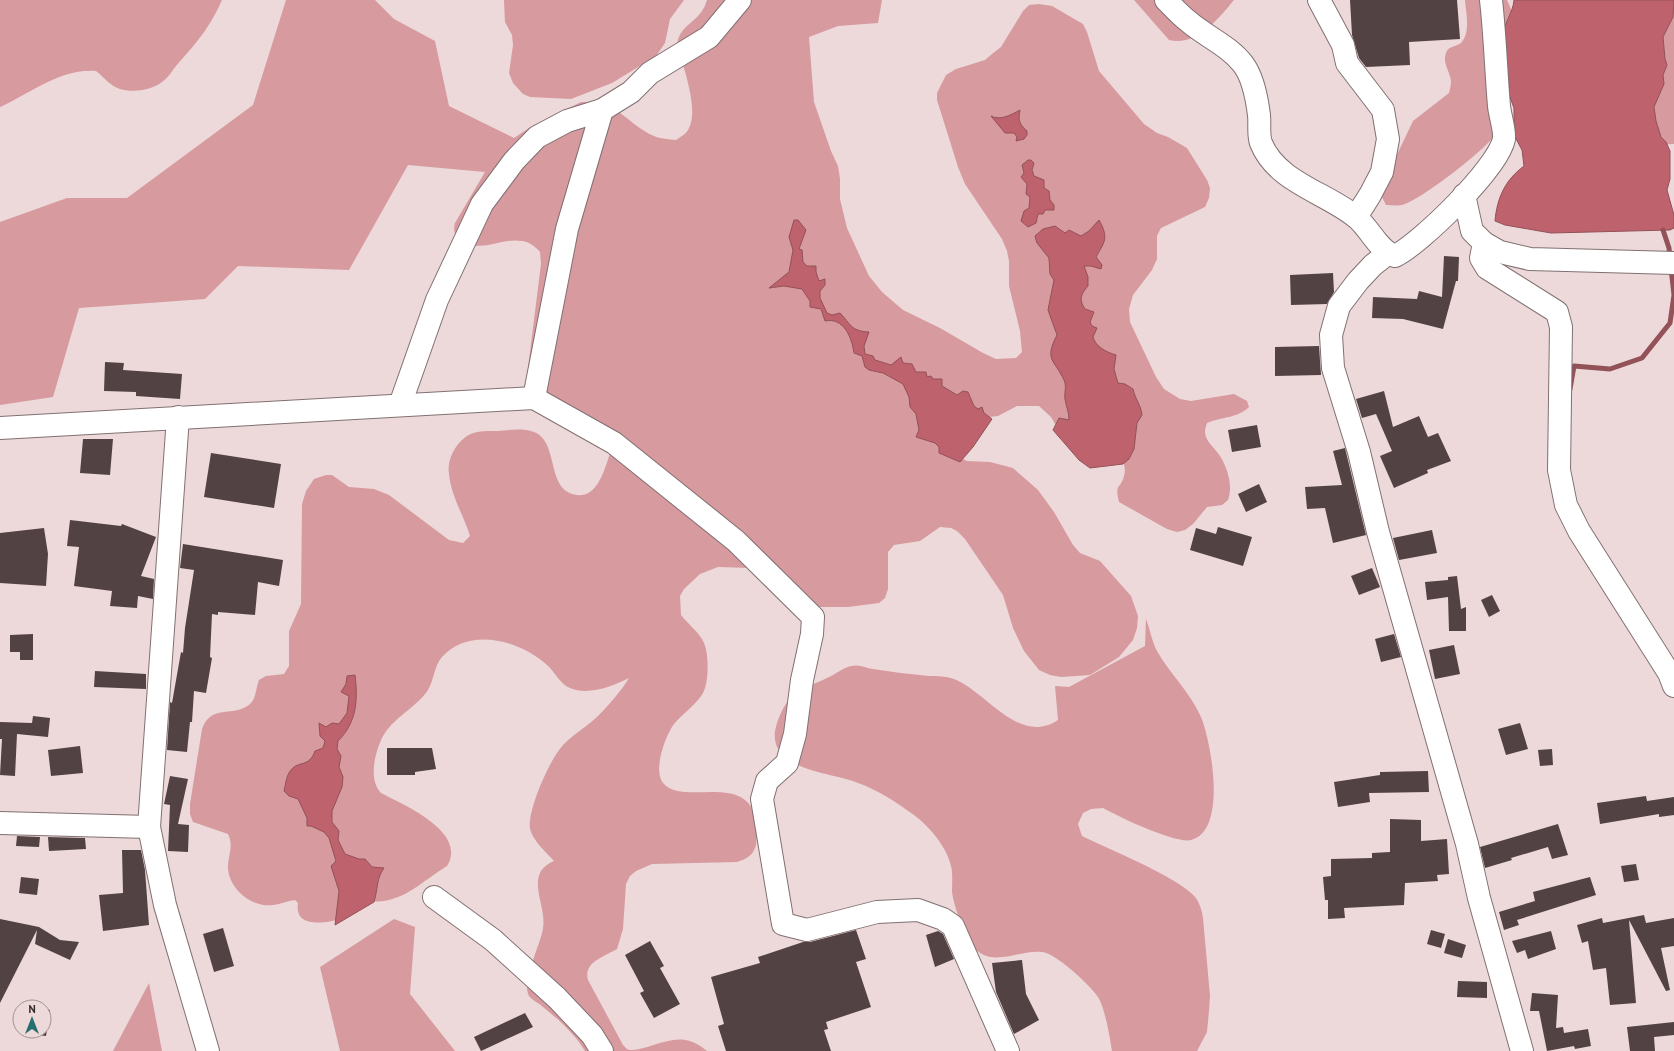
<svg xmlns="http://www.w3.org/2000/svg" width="1674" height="1051" font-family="'PT Sans',sans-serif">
	<rect width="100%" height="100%" fill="#edd9da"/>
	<g fill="#d69a9f">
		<path d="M0,0H222C209,29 197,42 176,66C172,71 168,78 162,82C152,90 133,93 120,89C110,86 104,77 96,71C61,68 31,93 0,107Z"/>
		<path d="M286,0H375L394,19L435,41L449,106L514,138L532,126L581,102C619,100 625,123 654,136C660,139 669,139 676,140C680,137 685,135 688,130C700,111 683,66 677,45C680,22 700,24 707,0H882L878,23L838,26L809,37L814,102L831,151L838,166L840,179V199L847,228L869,276L882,292L903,310L940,328L983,353L996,359L1016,358L1022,352L1020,331L1009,286V261L1007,251L1002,239L965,184L958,167L937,100V93L946,75L956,69L985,60L992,54L1001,47L1023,11L1029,5L1039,4L1052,6L1083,24L1087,32L1099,71L1144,124L1157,133L1168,137L1187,148L1207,180L1210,188L1209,198L1205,207L1161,228L1157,236V259L1152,270L1133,295L1129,309L1130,322L1156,377L1164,389L1180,399L1191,401L1234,394L1247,401L1249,407C1238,418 1221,417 1207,423C1206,426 1205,429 1205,432C1205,441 1215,448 1220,456C1228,469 1233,486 1228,500L1222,505L1207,507L1193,524L1185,530L1177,532L1167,529L1119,502C1114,483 1121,489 1124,476C1126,470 1124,464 1122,457L1092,347L1052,236L1075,422L1058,429L1051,417L1039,406H1017L998,416L980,418L948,452L967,461L990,462L1013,468L1038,490L1054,512L1073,545L1080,553L1100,561L1131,596L1138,616L1137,628L1133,640L1119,657L1090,675L1061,677L1050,675L1039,670L1024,651L1013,628L1003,595L965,539L957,531L951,528L940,527L920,541L894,545L888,552V589L885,598L879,603L848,607H809L751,568L718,567L700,574L684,589L680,596L681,615C688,624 700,633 704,643C709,654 709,682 703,693C697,704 682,714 674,724C665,736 652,772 664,784C684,806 748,771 756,821C757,829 757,837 756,845C753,856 746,859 737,862L652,864L636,871L630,876L626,884L623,929L617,949C604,957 583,962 588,980L623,1045C626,1048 627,1050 631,1050C644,1051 667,1037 685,1040C693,1041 701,1046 707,1051H585C574,1033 559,1020 543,1007C539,1003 533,1001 529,996C521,982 541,944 543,928C547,904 523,874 554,861C546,852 533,841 530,829C527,810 551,756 565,743C575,733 588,726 598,716C609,705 621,691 629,678C613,686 588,696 570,688C560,684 555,672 547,665C521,641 470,626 442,657C434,666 434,680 428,690C415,709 393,717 382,738C375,753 368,779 381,793C404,805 468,832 447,866C422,881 401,905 370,901L334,838L327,818L330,733L322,822L344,861L341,919C325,923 294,929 298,903L295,900C287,901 281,904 273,905C252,908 229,889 228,868C228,855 234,846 228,834L193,822L190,814V804L202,729C212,702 235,719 251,703C256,698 256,687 259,680L266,676L284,674L289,666V631L301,604L302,504L306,491L314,479L326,475H332L349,487L374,489L389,495L449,540L463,543L470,536C464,516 451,496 449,474C447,462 453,449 461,441C471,430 484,431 498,431C509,430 523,428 534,432C560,442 545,491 577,495C599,498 605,466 611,451L526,384L541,264L540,252C535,246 529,242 522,241C501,237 479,255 460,239C454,234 453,230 455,223L485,172L408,165L349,270L238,266L205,299L79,308L53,397L0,405V222L67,198H127L253,105Z"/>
		<path d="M504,0H684L670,19L665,43L656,56L612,83L571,99L530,97L523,94L513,83L509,73L513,45L512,35L505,22Z"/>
		<path d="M1134,0H1234C1219,18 1196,47 1169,40Z"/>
		<path d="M1465,0H1507L1514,16L1496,134C1484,151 1421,200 1402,205C1397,206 1391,205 1386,205L1381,195L1382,186L1413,121L1449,93C1450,89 1451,85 1451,81C1450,72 1442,62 1446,53C1448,46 1456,47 1461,43C1471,33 1466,13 1465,0Z"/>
		<path d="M1663,0H1674V144L1657,145L1649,120Z"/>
		<path d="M1146,619C1150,629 1152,642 1157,651C1170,674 1190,692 1201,717C1211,741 1228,831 1191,840C1176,844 1119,817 1103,808L1091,809L1083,813L1078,824L1082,836C1110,850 1177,876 1196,898C1200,904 1202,911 1203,918L1210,996L1209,1011L1207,1032L1197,1051H1112C1110,1038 1105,1008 1098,997C1091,986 1056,953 1042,952C1019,949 993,969 973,947C965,936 953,905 952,891C952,883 953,873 951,866C947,847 929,826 914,815C896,802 878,790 858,783C832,772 770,771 775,731C777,721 782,708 789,700C800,687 819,683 833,675C840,671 845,667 852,666C859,664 866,668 873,669C891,672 910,674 929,676C937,676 945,676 954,679C987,692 1019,746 1058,720L1055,686L1069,687L1145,646Z"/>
		<path d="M394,919L415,927L410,994L455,1051H340L320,967Z"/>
		<path d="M149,983L162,1051H113Z"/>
	</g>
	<g fill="#be626d" stroke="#935158">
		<path d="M1514,0H1674L1673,17L1663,37L1665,59L1667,65L1663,75L1664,84L1654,107L1656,121L1661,137L1666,142L1670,151V179L1667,190L1674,215V228L1670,230L1551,233L1505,225L1495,221C1497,198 1505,180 1524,166L1522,150L1514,135V108L1508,92C1511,85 1507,81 1506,74C1504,62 1503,48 1503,36C1504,22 1513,13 1514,0Z"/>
		<path d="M1020,110C1018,120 1019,124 1027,131V135L1024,139L1016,141L1017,137L1014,133H1005L991,116C1000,121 1011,115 1020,110Z"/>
		<path d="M1028,160H1031L1034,163L1032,170L1034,176L1044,180V188L1049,191L1050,200L1054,205V210H1045L1043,214H1038L1036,223L1028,227L1021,221L1024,211L1029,208L1030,197L1026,194L1027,184L1021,177L1024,173L1022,165Z"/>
		<path d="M794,220H798L806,230L799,249L802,250L803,262L807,266H816V272L819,281L825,279V285L820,291V298L827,313L832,315L840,313C851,324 850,331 869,332L864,346L865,354L873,356L875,360L891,365L901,357L903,363L912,364L916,372H926L927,377L931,376L933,379H942V386L957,395L963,391L968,392L974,406L978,409L982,407L984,413L992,419L973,447L960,462L939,453V447L935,443L916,437L919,430L916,414L910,407L909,397L903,384L883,373L869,370L865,367L862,356L854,353C852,338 844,317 825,321L821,309L810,307V301L802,289L784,286L769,288L789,272L793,250L789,237Z"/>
		<path d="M1099,220C1109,238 1105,241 1096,257L1102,265L1101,269L1091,266H1084L1088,277V286C1080,295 1079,300 1085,309L1094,312L1090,322L1092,326L1097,328L1093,337C1096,347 1106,352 1116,355L1114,369L1118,383L1125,384L1133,389C1135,399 1141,405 1142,415L1137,423L1134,449L1129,459L1123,464L1090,468L1079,460L1053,430L1059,418L1069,420C1069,412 1066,406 1065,399C1064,392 1067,387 1064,380C1054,359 1044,360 1057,335L1048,310L1054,280L1050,274L1049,258L1037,243L1035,236L1043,229L1055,226L1065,233L1069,230L1081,236L1089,231Z"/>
		<path d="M355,675C358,700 357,722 338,741L337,749L341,756L339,767L343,777L342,787L332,811V822L339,831L338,840L345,854L359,859H365L372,867L384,868C376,879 378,889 374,902L335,925L339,891L331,866L336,861L329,838L324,832L311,826H307V818L298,799L289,796L284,791C286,783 286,776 291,770C299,760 309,768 315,751L323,748L325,741L320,736L319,723L326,727L332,723L339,724L347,713L349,696L341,692L346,684L347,676Z"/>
	</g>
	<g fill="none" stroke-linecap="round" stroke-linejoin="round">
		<g stroke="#935158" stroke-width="5">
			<path d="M1663,230L1669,248L1670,258"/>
			<path d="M1570,389L1574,366L1610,369L1642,358L1670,323L1674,295L1671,268"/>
		</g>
	</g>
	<g fill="#524243">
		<path d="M1350,0H1457L1460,39L1409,42L1410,65L1366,67L1359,58L1352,35Z"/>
		<path d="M1444,256L1459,257L1458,281H1456L1443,329L1403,319L1372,318L1373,297L1417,299L1419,291L1442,297Z"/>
		<path d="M1333,273L1334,292L1327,304L1291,305L1290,275Z"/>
		<path d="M1319,346L1321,375L1275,376V347Z"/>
		<path d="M105,362L124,363L123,370L182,374L180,399L136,396V392L104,391Z"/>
		<path d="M1384,391L1393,427L1419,416L1428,437L1438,433L1451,461L1427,470L1428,473L1394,488L1380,456L1392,451L1376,414L1362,418L1356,399Z"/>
		<path d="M1257,425L1261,447L1232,452L1228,430Z"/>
		<path d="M83,439H113L110,475L80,473Z"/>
		<path d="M1345,448L1366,535L1333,543L1325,508L1307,509L1305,487L1342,485L1333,451Z"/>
		<path d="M211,453L281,464L274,508L204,497Z"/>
		<path d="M1259,484L1267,502L1246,512L1238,494Z"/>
		<path d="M70,520L121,526L122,524L156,537L141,576L154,579L153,599L138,596L137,608L110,606L112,591L74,586L79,547L67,546Z"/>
		<path d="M1218,527L1252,537L1243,566L1190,550L1196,528L1216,534Z"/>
		<path d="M44,528L48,554L46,586L0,583V533Z"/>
		<path d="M1432,530L1437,553L1399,560L1393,538Z"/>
		<path d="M183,544L283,560L279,586L258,582L255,615L218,612V615L212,614L210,657L212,658L206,693L194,691L192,722H190L187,752L167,750L170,702L172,703L181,652L183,653L185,628L194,570L180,568Z"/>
		<path d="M1372,568L1380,587L1359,595L1351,576Z"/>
		<path d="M1457,576L1461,609L1466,607V631H1449L1448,597L1427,600L1425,582L1448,580V577Z"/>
		<path d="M1492,595L1500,611L1489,617L1481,600Z"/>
		<path d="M33,634V660H20V652H10V635Z"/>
		<path d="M1394,634L1401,657L1381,662L1375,639Z"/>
		<path d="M1454,645L1460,674L1435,679L1429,650Z"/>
		<path d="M95,671L146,674V689L94,687Z"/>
		<path d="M33,716L50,718L48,737L17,734L15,776L0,775L2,739H0V722L32,723Z"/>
		<path d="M1520,723L1528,749L1506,755L1498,729Z"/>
		<path d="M80,746L83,773L51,776L48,750Z"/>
		<path d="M387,748H432L436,769L415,772V775H387Z"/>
		<path d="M1552,749L1553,765L1540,766L1538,750Z"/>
		<path d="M1428,771L1429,792L1369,793L1370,802L1338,807L1334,782L1380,775V772Z"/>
		<path d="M170,776L188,779L178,824L189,825L188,852L168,851L170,805L164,804Z"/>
		<path d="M1646,796L1647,801L1674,797V815L1659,817V814L1600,824L1597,803Z"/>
		<path d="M1390,819L1421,820V841L1447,839L1449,874L1437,875L1438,881L1405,883L1404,905L1344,908L1345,918L1328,919V900H1325L1323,877L1331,876V859L1372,858V853L1390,852Z"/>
		<path d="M1558,824L1568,855L1552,859L1548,847L1511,858L1512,860L1485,868L1480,847Z"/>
		<path d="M17,836L40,837L39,847L16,846Z"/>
		<path d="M48,837L85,838L86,849L49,851Z"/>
		<path d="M122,850H141L145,870L149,925L103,931L99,895L123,893Z"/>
		<path d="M1636,864L1639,880L1624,882L1621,866Z"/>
		<path d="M21,877L39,879L37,895L19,893Z"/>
		<path d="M1590,877L1596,895L1517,920L1519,925L1504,930L1499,912L1535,901L1533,892Z"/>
		<path d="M1644,915L1646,923L1674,918V946L1661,948L1670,990L1666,991L1629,920L1636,1003L1610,1005L1606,968L1593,970L1588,941L1582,943L1577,925L1602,918L1603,923Z"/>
		<path d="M0,919L39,927L60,940L79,942L70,960L35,944L37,930L0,1003Z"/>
		<path d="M223,928L234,966L214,972L203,934Z"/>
		<path d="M856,930L866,959L856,962L871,1007L826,1022L828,1029L824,1030L831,1051H726L718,1026L724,1024L711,977L760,963L758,957L803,942H810Z"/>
		<path d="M1431,930L1445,934L1441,948L1427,944Z"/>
		<path d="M938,931L943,934L954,959L935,967L926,935Z"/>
		<path d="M1551,931L1556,949L1528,959L1525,950L1517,953L1512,941Z"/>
		<path d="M1448,939L1466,945L1462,958L1444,953Z"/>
		<path d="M650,941L664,966L660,968L680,1004L654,1018L640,993L644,991L625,955Z"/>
		<path d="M1022,960L1026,994L1039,1020L1014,1034L996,992L992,963Z"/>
		<path d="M1458,981L1487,982V998L1457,997Z"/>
		<path d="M1532,993L1558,995L1556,1028L1563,1027L1564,1033L1588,1029L1591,1046L1575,1049L1574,1046L1547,1051L1539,1011H1530Z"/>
		<path d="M44,1009L50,1010L46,1036L22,1033V1031H44Z"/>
		<path d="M525,1013L533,1027L481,1051L474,1037Z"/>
		<path d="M1674,1022V1035L1654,1037L1655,1051H1630L1627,1027Z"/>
	</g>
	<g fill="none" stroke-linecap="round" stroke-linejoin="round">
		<g stroke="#827071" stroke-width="24">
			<g id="minor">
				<path d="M1166,0C1173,7 1180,15 1188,21C1205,36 1228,45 1243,64C1253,77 1257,99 1259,115C1260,124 1258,135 1261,143C1277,183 1328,193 1357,218C1370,229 1379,251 1395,256C1421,243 1498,168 1504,139C1505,130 1500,116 1499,106C1496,71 1495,35 1491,0"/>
				<path d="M1319,0L1343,45L1347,63L1383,110L1388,139L1382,172L1370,195L1356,217"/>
				<path d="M1464,195L1472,231L1484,243L1500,252L1530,259L1674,263"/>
				<path d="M1484,243L1481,258L1487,268L1557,312L1561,327L1559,470L1566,505L1579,531L1669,673L1674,686"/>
				<path d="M1387,254L1373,265L1358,281L1339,306L1331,335L1333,368L1359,452L1378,532L1467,844L1479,898L1522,1051"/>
				<path d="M534,398L567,229L602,110"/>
				<path d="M400,405L437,300L482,204L514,161L537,137L567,121L602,110L631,92L650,73L709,37L740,0"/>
				<path d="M178,417L149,827L165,905L208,1051"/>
				<path d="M0,428L534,398L614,443L736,541L813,617L812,634L802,680L795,734L787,763L767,781L762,799L783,924L807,930L877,912L918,910L943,919L953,926L1008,1051"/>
				<path d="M0,823L149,827"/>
				<path d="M434,897L493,940L557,998L592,1035L602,1051"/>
			</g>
		</g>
		<use href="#minor" stroke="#fff" stroke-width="22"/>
	</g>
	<g transform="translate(32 1019)"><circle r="19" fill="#edd9da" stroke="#a19293"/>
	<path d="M0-3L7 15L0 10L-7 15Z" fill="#26706f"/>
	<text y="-6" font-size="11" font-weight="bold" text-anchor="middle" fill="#2f2828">N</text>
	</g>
</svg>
